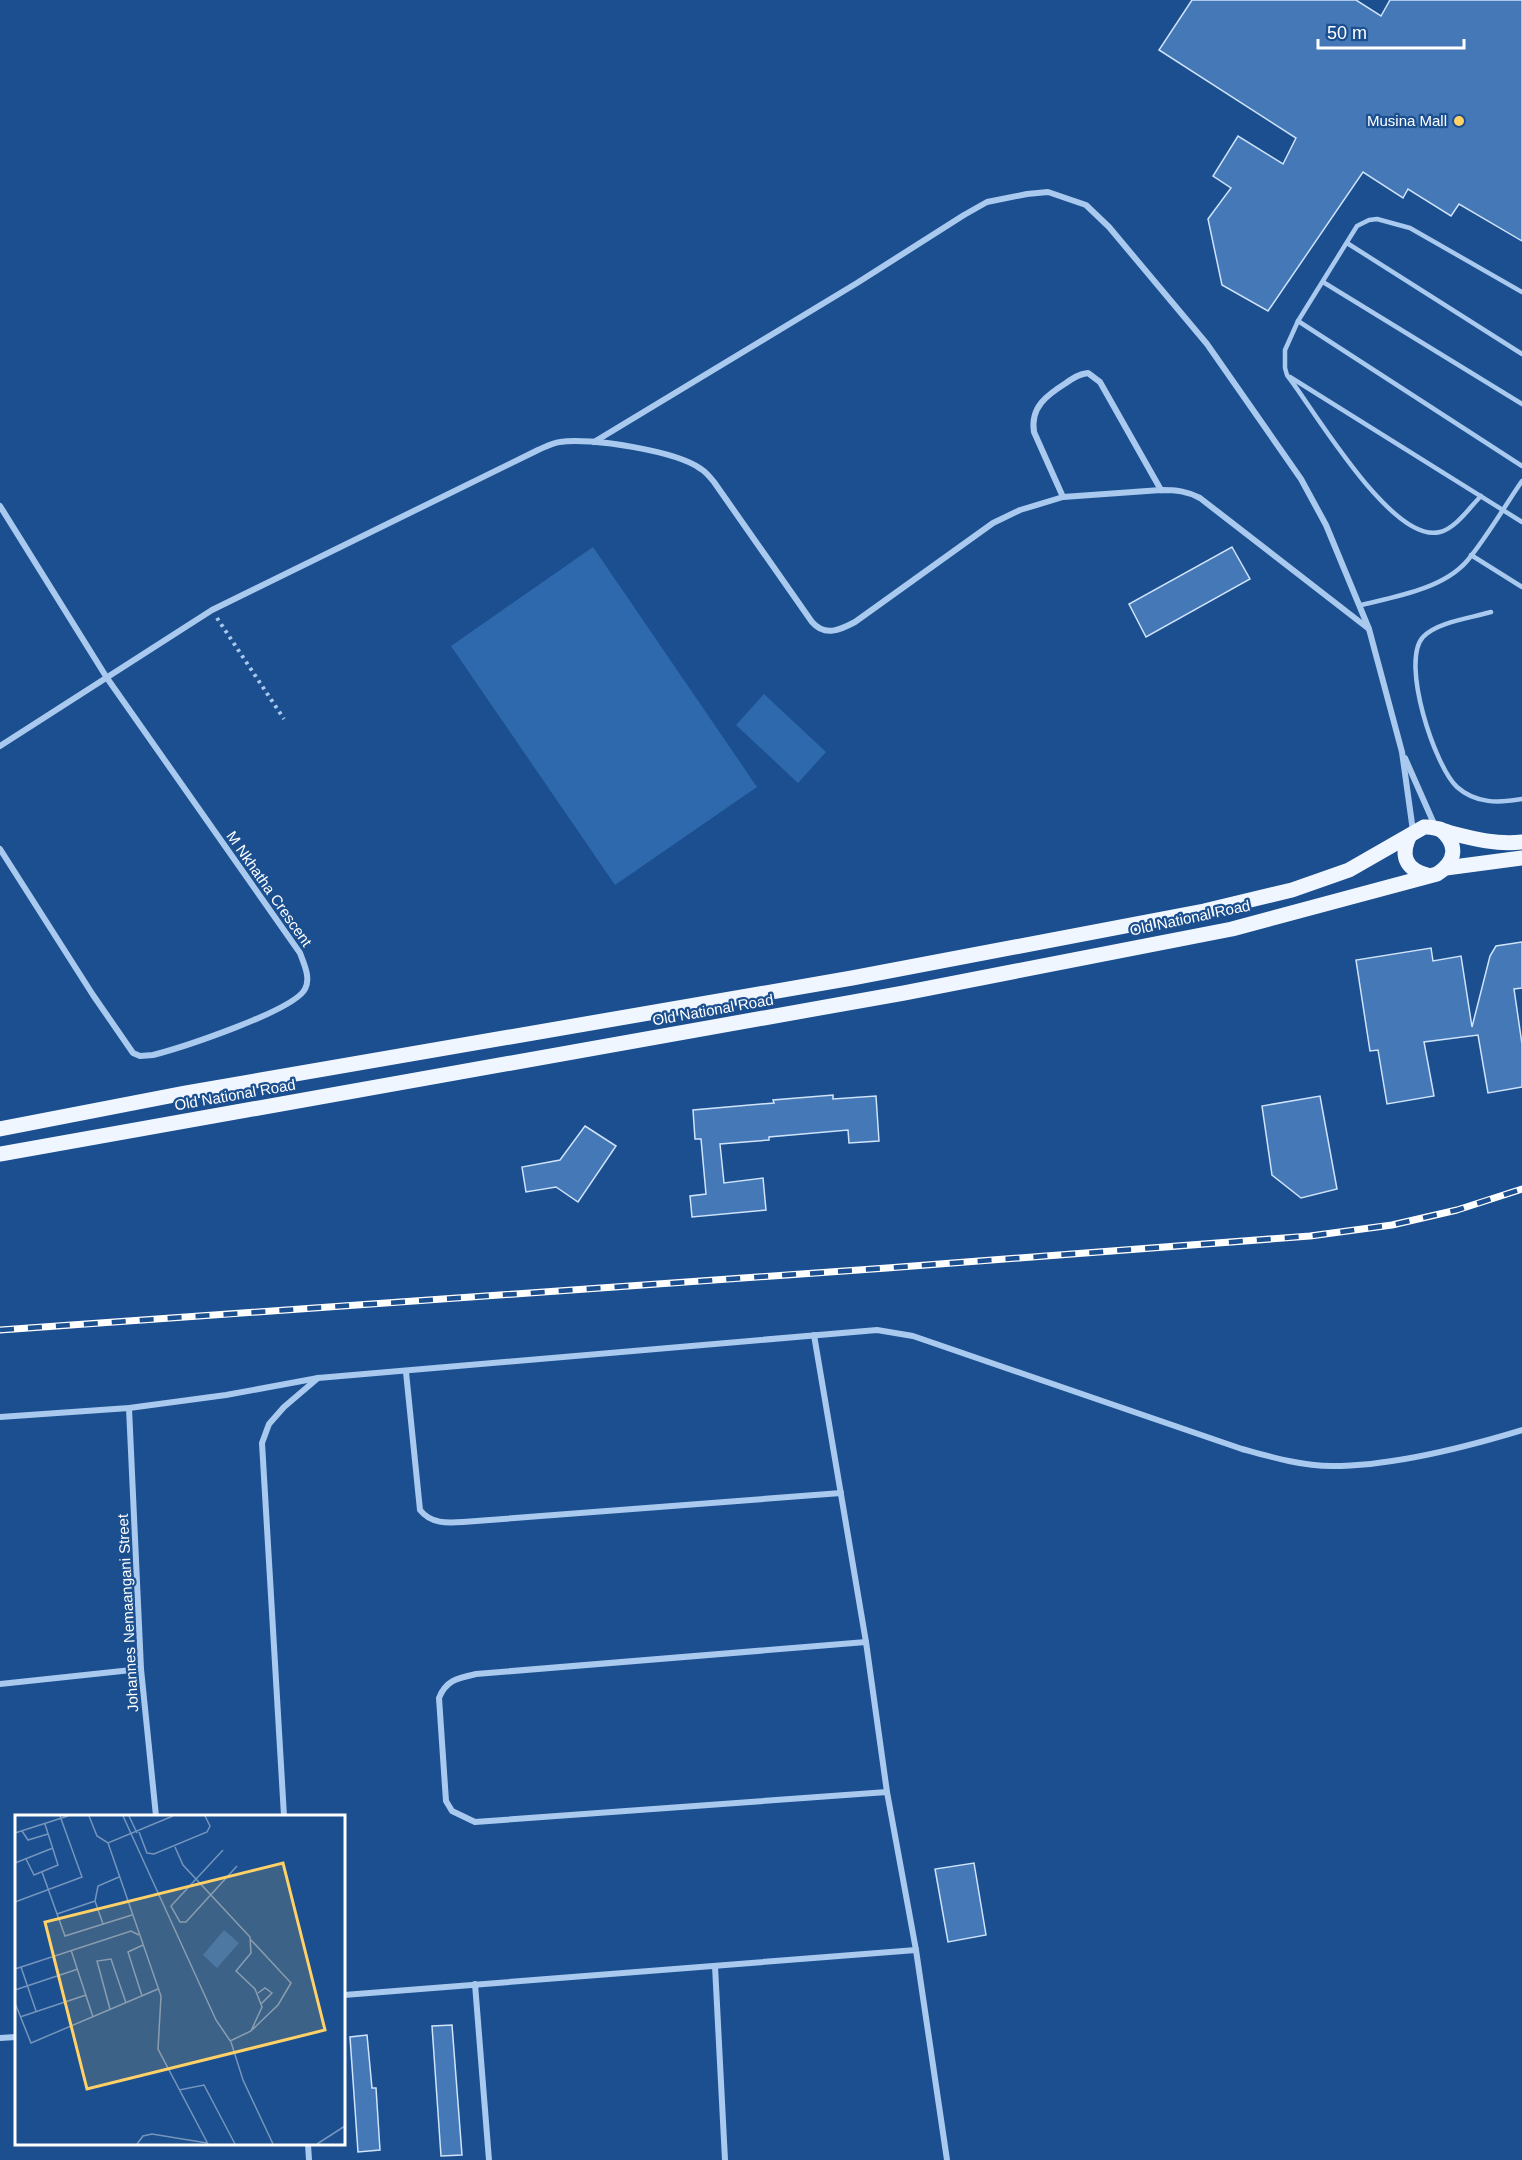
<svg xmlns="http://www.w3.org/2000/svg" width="1522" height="2160" font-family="Helvetica,sans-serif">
	<rect width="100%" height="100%" fill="#1b4f8f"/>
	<g fill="#2e69ad">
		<path d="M593,547L757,787L615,885L451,646Z"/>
		<path d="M764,694L826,752L798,783L736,725Z"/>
	</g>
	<g fill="#4478b7" stroke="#cfe3fa" stroke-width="1.5">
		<path d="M1192,0H1356L1381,16L1390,0H1522V241L1459,204L1451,216L1408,189L1403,198L1363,172L1268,311L1222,285L1208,219L1231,188L1213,176L1238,136L1283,164L1296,138L1159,50Z"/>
		<path d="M1232,547L1250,579L1146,637L1129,604Z"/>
		<path d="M1522,942V988L1514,989L1522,1044V1087L1488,1093L1478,1035L1424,1042L1434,1096L1387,1104L1378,1050L1370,1051L1356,960L1431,948L1433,961L1461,956L1472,1027L1490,956L1496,946Z"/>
		<path d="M833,1095V1099L876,1096L879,1141L849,1143L848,1130L769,1137V1140L720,1144L724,1183L763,1178L766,1210L692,1217L690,1196L706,1194L701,1139H695L693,1110L774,1103L773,1100Z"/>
		<path d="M1320,1096L1337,1189L1301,1198L1272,1175L1262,1106Z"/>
		<path d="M585,1126L616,1146L578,1202L556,1187L526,1192L522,1167L560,1160Z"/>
		<path d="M974,1863L986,1935L948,1942L935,1869Z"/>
		<path d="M452,2025L462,2155L441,2156L432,2026Z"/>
		<path d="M367,2035L372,2088H376L380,2150L358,2152L350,2037Z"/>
	</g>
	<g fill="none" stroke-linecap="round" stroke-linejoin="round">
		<path stroke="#a9c9ee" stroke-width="4" stroke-dasharray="3 4.5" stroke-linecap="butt" d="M217,618L284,719"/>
		<g stroke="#a9c9ee" stroke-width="4.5">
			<path d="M1347,243L1522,354"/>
			<path d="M1323,282L1522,404"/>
			<path d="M1298,321L1522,466"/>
			<path d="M1290,377L1522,522"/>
			<path d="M1481,496C1470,507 1456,528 1440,532C1392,545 1313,408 1287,375L1285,368V350L1298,321L1357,226L1369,220L1377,219L1410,228L1522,292"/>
			<path d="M1471,555L1522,587"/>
			<path d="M1361,605C1394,597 1443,589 1467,561C1487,537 1504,507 1522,481"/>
			<path d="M1491,612C1471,618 1437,622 1423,637C1400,662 1435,767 1457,787C1476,804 1499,803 1522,799"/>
		</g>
		<g stroke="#a9c9ee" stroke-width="6">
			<path d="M594,442L857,283L964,215L987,202L1027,194L1048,192L1086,205L1109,227L1207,344L1301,479L1326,525L1369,629"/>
			<path d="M1063,497L1034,432C1030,407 1047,395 1066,383C1073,378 1079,374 1088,373L1100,382L1161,490"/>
			<path d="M0,506L107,678L300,953C304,964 311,978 305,989C294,1011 180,1048 153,1055L140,1056L133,1053L93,995L0,849"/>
			<path d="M0,746L212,610L538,450C545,447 552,443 560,442C589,437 677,451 701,469C706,472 710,477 714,482L812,622C825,637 840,630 855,622L993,523L1020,510L1063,497L1161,490C1176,490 1187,491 1200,498L1369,629L1402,752L1413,831"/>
			<path d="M1405,758L1435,826"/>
			<path d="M814,1335L866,1642L887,1792L916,1950L947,2160"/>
			<path d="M406,1372L420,1510C431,1524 447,1523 463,1522L841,1493"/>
			<path d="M129,1408L141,1669L156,1816"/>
			<path d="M0,1417L129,1408L226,1395L318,1378L877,1330L913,1336L1242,1449C1271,1457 1302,1466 1332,1466C1390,1466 1466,1447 1522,1430"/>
			<path d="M866,1642L476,1674C458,1678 446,1680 439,1698L446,1801L452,1811L475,1822L887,1792"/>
			<path d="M0,1684L141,1669"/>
			<path d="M284,1816L262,1443L269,1424L284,1407L318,1378"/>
			<path d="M715,1966L725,2160"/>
			<path d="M475,1984L489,2160"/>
			<path d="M344,1995L916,1950"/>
			<path d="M0,2038L16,2037"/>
			<path d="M308,2144L309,2160"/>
		</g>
		<g stroke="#f0f6ff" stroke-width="15">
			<path d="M1410,835C1400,855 1405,869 1427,875"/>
			<path d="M1446,868L1522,858"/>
			<path d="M0,1129L185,1093L852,978L1204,911L1292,890L1349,870L1424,827C1434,826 1442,830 1451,833C1474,839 1498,845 1522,842"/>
			<path d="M0,1154L904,993L1232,929L1437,874C1457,861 1458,844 1440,829"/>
		</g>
		<g stroke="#fff" stroke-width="7">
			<path id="rail" d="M0,1330L887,1268L1310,1236L1392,1225L1457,1210L1522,1189"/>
		</g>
		<use href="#rail" stroke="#1b4f8f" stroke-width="4.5" stroke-dasharray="14" stroke-linecap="butt"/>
	</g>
	<circle fill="#ffd166" stroke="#1b4f8f" stroke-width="2" cx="1459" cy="121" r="6"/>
	<g text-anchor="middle" stroke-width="4.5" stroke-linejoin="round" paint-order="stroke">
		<g font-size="15" fill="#fff" stroke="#1b4f8f" text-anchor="end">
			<text x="1447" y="126">Musina Mall</text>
		</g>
		<g font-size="15" fill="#fff" stroke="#1b4f8f">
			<text transform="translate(269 889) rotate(55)" y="5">M Nkhatha Crescent</text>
			<text transform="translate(1190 918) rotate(-12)" y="5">Old National Road</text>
			<text transform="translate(713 1010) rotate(-10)" y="5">Old National Road</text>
			<text transform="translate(235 1095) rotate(-10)" y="5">Old National Road</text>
			<text transform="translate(128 1613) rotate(-93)" y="5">Johannes Nemaangani Street</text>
		</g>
	</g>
	<g transform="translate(15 1815)">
		<rect width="330" height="330" fill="#1b4f8f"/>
		<path d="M209,115L224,128L202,153L188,140Z" fill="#2e69ad"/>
		<path fill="none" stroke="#7695bc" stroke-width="1.5" d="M74,1L82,21L93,28L158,1M108,1L201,205L216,227L228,265L258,329M114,1L122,18M7,16L13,25L33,19M124,17L132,38L139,39L192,17L195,11L190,1M0,18L53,1M93,28L146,181L143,234L193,329M160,32L168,50L235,122L236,138L221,156L240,174L247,192L236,216L215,226M208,35L156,91L165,107H171L222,51M11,44L19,60L43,50L30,9M0,48L38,33M27,57L50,121L117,100M80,86L83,71L104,62M0,87L67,62L45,1M42,99L80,86L88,109M236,125L276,168L263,190L237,215M56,135L78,202M6,152L21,196M0,154L116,116L124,120M0,175L63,154M243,178L250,173L257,178L246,189M127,181L113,137L128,130M0,188L16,228L143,174M95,194L82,146L96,144L111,188M5,202L71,180M164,275L189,270L220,329M122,329L128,321L137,319L192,328M302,329L330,311"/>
		<path fill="#ffd166" fill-opacity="0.15" stroke="#ffd166" stroke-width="3" d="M268,48L310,215L72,274L30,107Z"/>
		<rect width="330" height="330" fill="none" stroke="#fff" stroke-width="3"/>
	</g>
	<path d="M1318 39v9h146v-9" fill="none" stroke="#ffffff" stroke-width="3"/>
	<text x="1327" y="39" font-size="18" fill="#ffffff" stroke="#1b4f8f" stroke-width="4.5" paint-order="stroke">50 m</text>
</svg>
